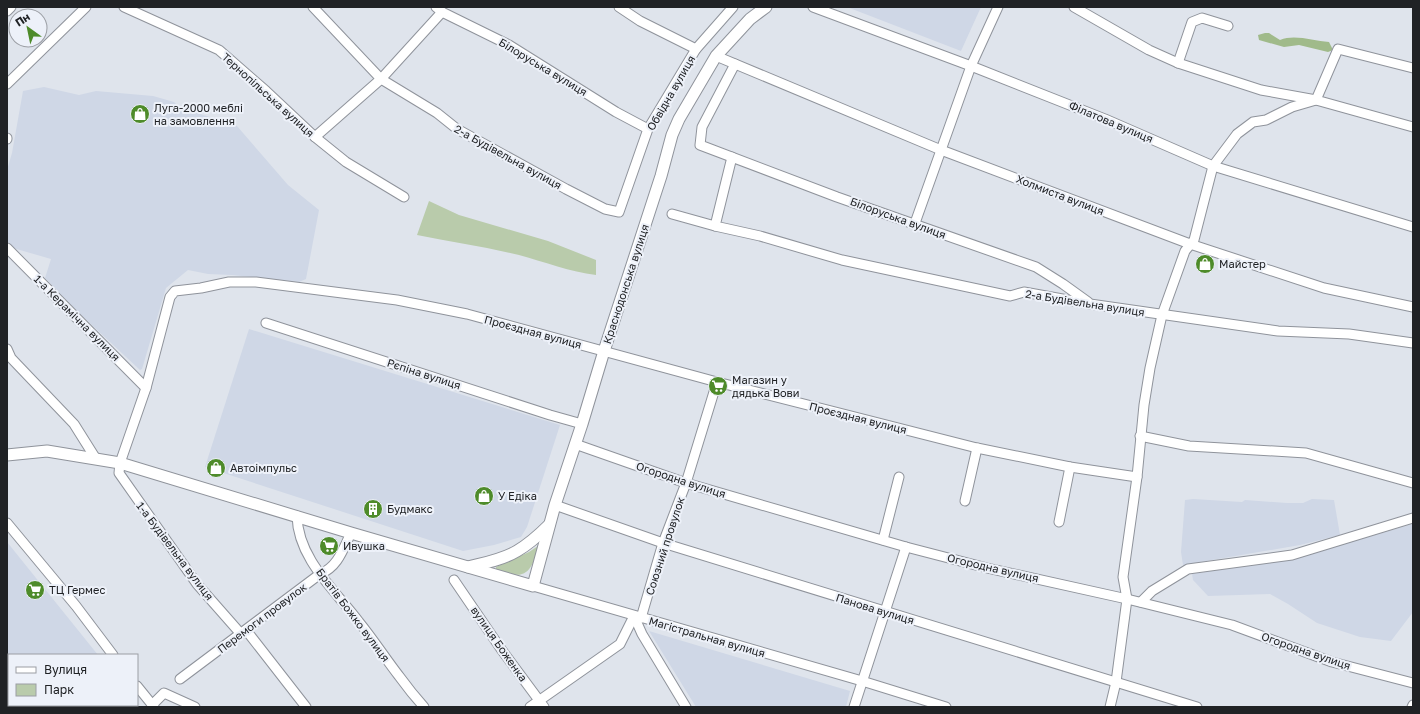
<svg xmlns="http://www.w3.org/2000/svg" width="1420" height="714" font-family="'Golos Text',sans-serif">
	<rect width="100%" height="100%" fill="#dfe4ec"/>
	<g fill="#cfd7e6">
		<path d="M847,7H981L961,51Z"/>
		<path d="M44,87L79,95L96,91L153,96L174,102L179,107L237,126L288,185L319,210L306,279L299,282L232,275L208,274L188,270L166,288L142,369L140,370L81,315L45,278L51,259L13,248L7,241V170L12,153L23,91Z"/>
		<path d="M249,329L560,425L527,527L521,537L494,545L463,551L205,467Z"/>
		<path d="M1193,499L1242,502L1245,500L1287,503H1303L1312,499L1334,500L1340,535L1300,545L1183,565L1181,552L1185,500Z"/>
		<path d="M1413,524V612L1391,641L1360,637L1317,623L1288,604L1270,594L1208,596L1193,580L1192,574L1299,557Z"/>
		<path d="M7,542L98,655H9V705H130L128,707H7Z"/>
		<path d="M649,631L850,691L846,707H696Z"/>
	</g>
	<g fill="#b9cbab">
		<path d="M429,201L459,215L548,241L596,260V275C570,272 545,262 519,255C486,247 451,242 417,235Z"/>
		<path d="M538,546H539C534,560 531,579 511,574C506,572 500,571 496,569V567L529,552Z"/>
	</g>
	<path fill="#a0ba8a" d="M1265,33H1269L1280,40C1295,34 1313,41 1329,42L1333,50L1328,52L1299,45L1284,47L1259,40L1258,35Z"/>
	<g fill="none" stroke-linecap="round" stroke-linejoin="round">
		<g stroke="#8f939b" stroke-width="11">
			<g id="minor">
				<path d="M124,7L219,50L266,91L315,137L346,162L404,197"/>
				<path d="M313,7L381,79L437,113L457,129L566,189L605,209L619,212L648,129L696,49L733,7"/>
				<path d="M436,7L442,12L509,45L616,112L648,129"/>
				<path d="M619,7L640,21L696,49"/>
				<path d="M813,7L971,66L1105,119L1213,166L1413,227"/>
				<path d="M1074,7L1149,50L1178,63L1261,90L1316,100L1413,127"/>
				<path d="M7,11L11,7"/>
				<path d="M716,56L941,150L1190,244L1324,288L1413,307"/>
				<path d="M1178,63L1192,22L1202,18L1228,26"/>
				<path d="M735,64L702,127L700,145L837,197L1036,267L1063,284L1088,302"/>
				<path d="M7,84L86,7"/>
				<path d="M315,137L381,79L442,12"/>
				<path d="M7,138V139"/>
				<path d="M732,157L715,226L760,236L842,260L1010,296L1024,292L1090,304L1278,331L1349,334L1413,343"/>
				<path d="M672,214L715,226"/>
				<path d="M915,223L971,66L998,7"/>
				<path d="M7,248L146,388"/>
				<path d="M266,323L550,415L582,424"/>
				<path d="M7,349L11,358L74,424L96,459"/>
				<path d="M1140,436L1189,446L1306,453L1413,483"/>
				<path d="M575,444L686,483L906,547L987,568L1127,599L1232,625L1332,662L1413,683"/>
				<path d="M965,501L977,448"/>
				<path d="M555,505L663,543L1197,707"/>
				<path d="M297,516C298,559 335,590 359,622C373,639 385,658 399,676C407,687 415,697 424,707"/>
				<path d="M1059,522L1070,467"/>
				<path d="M7,523L76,606L113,655"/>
				<path d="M883,540L899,477"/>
				<path d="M454,580L501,649L544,707"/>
				<path d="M533,586L862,681L946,707"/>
				<path d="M1141,602L1152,591L1188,569L1292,555L1413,518"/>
				<path d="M634,616L642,634L686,707"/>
				<path d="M641,618L663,543L686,483L717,382"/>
				<path d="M246,630L306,707"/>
				<path d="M241,634L197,584L119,473L120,463L146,388L170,297L175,291L201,288L229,282H256L397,300L467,314L717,382L977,448L1070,467L1137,477"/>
				<path d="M180,679L320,574C338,567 343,549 351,533"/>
				<path d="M137,686L154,707"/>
				<path d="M152,705L164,693L195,707"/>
				<path d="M530,707L620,644L634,616"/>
				<path d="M854,707L906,547"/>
				<path d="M1110,707L1116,682L1127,599L1123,577L1137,477L1144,405L1150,368L1162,315L1185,251L1194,240L1213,166L1237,134L1253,122L1266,120L1292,107L1316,100L1338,49L1413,68"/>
				<path d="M1412,707L1413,705"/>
			</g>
		</g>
		<g stroke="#8f939b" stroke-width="13">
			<g id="major">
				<path d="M7,455L47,451L120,463L351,533L533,586L555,505L582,424L604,351L661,176L672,135L679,119L716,56L750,19L766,7"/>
				<path d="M468,567C484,563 502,560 517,551C529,544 539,535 549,525"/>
			</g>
		</g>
		<use href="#minor" stroke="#fff" stroke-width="9"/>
		<use href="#major" stroke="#fff" stroke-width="11"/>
	</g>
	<defs>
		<g id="shop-disc" transform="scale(1)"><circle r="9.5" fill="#4e8b2a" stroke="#edf1f9"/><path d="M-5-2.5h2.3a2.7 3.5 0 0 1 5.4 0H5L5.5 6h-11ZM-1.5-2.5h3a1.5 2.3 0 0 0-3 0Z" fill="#fff"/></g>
		<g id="supermarket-disc" transform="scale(1)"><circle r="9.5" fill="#4e8b2a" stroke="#edf1f9"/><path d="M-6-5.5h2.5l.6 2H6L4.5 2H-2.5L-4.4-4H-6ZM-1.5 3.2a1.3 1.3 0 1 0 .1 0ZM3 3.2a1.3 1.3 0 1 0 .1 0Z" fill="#fff"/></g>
		<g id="building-disc" transform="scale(1)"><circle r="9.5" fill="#4e8b2a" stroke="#edf1f9"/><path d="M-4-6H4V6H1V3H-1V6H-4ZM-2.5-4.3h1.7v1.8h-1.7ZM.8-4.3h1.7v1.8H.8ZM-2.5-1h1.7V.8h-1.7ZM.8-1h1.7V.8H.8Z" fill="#fff"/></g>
	</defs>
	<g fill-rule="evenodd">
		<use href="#shop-disc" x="140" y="114"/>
		<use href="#shop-disc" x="1205" y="264"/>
		<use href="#supermarket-disc" x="718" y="386"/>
		<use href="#shop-disc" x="216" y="468"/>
		<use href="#shop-disc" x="484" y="496"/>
		<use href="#building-disc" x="373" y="509"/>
		<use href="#supermarket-disc" x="329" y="546"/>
		<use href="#supermarket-disc" x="35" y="590"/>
	</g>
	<g text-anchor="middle" stroke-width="4" stroke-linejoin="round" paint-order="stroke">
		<g font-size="11" fill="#202225" stroke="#edf1f9">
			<text transform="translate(543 67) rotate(31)" y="4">Білоруська вулиця</text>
			<text transform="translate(671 93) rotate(-60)" y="4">Обвідна вулиця</text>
			<text transform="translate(268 95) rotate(42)" y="4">Тернопільська вулиця</text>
			<text transform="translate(1111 122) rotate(23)" y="4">Філатова вулиця</text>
			<text transform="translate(508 157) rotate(29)" y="4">2-а Будівельна вулиця</text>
			<text transform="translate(1060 195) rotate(21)" y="4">Холмиста вулиця</text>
			<text transform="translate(898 218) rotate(20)" y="4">Білоруська вулиця</text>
			<text transform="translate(626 284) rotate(-72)" y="4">Краснодонська вулиця</text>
			<text transform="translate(1085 303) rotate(9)" y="4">2-а Будівельна вулиця</text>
			<text transform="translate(77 318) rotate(45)" y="4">1-а Керамічна вулиця</text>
			<text transform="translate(533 332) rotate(15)" y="4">Проєздная вулиця</text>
			<text transform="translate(424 374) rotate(18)" y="4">Рєпіна вулиця</text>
			<text transform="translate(858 418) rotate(14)" y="4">Проєздная вулиця</text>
			<text transform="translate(681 480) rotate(18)" y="4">Огородна вулиця</text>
			<text transform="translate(665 546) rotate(-72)" y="4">Союзний провулок</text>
			<text transform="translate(175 551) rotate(53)" y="4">1-а Будівельна вулиця</text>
			<text transform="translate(993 568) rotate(13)" y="4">Огородна вулиця</text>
			<text transform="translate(875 609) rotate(17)" y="4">Панова вулиця</text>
			<text transform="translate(353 615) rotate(53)" y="4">Братів Божко вулиця</text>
			<text transform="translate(262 618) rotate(-37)" y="4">Перемоги провулок</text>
			<text transform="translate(707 637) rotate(16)" y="4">Магістральная вулиця</text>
			<text transform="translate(499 644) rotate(55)" y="4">вулиця Боженка</text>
			<text transform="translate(1306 651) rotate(19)" y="4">Огородна вулиця</text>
		</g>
		<g font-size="11" fill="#202225" stroke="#edf1f9" text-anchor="start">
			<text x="154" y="112">Луга-2000 меблі<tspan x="154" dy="13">на замовлення</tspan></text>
			<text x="1219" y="268">Майстер</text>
			<text x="732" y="384">Магазин у<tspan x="732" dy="13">дядька Вови</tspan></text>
			<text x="230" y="472">Автоімпульс</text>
			<text x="498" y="500">У Едіка</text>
			<text x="387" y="513">Будмакс</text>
			<text x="343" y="550">Ивушка</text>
			<text x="49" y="594">ТЦ Гермес</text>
		</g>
	</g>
	<rect width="1420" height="714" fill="none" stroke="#202225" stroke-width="16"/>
	<rect x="8" y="654" width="130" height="52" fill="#edf1f9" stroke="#9b9ea4"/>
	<rect x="16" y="667" width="20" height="6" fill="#ffffff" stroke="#9b9ea4"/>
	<text x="44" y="674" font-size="12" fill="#202225">Вулиця</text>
	<rect x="16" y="684" width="20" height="12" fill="#b9cbab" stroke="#9b9ea4"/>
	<text x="44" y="694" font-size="12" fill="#202225">Парк</text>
	<g transform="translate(28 28) rotate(327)"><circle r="19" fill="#edf1f9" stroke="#9b9ea4"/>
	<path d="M0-3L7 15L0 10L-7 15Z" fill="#4e8b2a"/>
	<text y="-6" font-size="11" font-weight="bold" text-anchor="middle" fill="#202225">Пн</text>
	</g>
</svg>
